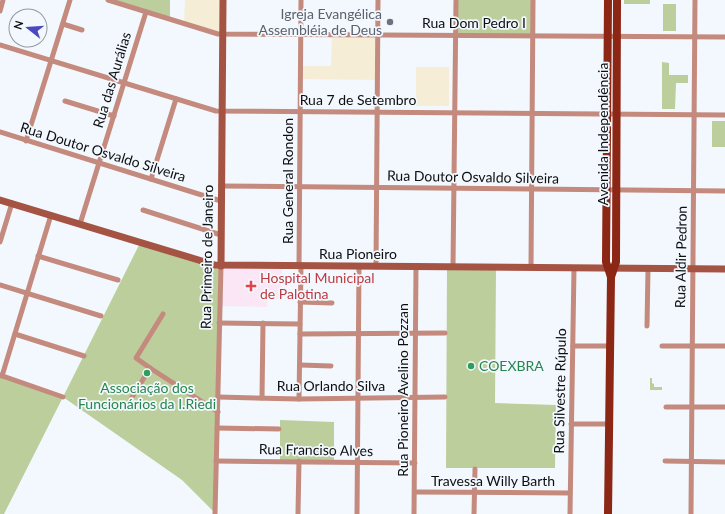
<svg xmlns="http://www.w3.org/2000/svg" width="725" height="514" font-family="Lato,sans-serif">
	<rect width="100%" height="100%" fill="#f2f8fd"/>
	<g fill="#f6edd7">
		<path d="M185,0H223V34L184,24Z"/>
		<path d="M332,34L378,35L377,80L301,79V66H331Z"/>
		<rect x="416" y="67" width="33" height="39"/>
	</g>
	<path fill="#fbe6f6" d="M221,266H282L281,299H268L267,307L220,306Z"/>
	<g fill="#bcce9c">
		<path d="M108,0H170V17Z"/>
		<path d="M456,0H533V36L455,35Z"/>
		<rect x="624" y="0" width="26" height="4"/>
		<rect x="663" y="4" width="13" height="27"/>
		<path d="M662,62L669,63V75H688V83H676L675,109H662Z"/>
		<rect x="712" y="121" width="13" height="26"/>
		<path d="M140,243L221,266L215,513L182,480L63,397L4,514H0V375L63,397Z"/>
		<path d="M447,267L496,268L495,403L556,405L555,468H446Z"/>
		<path d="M650,378H652V383L654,384V387H662V390H650Z"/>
		<path d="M280,420L334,422V462L280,461Z"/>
	</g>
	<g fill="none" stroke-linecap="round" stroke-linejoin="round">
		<g stroke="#c48a7d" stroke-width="5">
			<path d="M108,0L218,34L725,37"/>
			<path d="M0,11L3,0"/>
			<path d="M63,24L82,30"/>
			<path d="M0,45L216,111L725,115"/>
			<path d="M65,101L114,116"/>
			<path d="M0,132L221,201"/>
			<path d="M26,141L70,0"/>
			<path d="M151,179L176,99"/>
			<path d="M221,186L725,191"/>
			<path d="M143,210L221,235"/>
			<path d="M80,224L146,12"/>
			<path d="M0,242L12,203"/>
			<path d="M38,256L118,280"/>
			<path d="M299,266L301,0"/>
			<path d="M376,267L378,0"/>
			<path d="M453,267L456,0"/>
			<path d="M531,268L533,0"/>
			<path d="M0,285L101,316"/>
			<path d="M300,302L332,303"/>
			<path d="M219,323L300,324"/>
			<path d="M647,326L648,269"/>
			<path d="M15,334L84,356"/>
			<path d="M300,334L445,333"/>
			<path d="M573,346H610"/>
			<path d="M662,346H725"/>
			<path d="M300,365L331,366"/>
			<path d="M150,368L136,358L163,314"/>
			<path d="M0,375L63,397"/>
			<path d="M2,376L51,215"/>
			<path d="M218,397L299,399L445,397"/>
			<path d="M262,398L263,323"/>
			<path d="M131,399L150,368L218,412"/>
			<path d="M299,399L301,266"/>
			<path d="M666,407H725"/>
			<path d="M571,424H609"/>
			<path d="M217,428L279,429"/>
			<path d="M216,461L415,463"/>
			<path d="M665,461L725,462"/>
			<path d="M415,492L570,493"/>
			<path d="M215,514L221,266"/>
			<path d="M298,514L299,461"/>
			<path d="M357,514L359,267"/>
			<path d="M414,514L416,267"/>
			<path d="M474,514L475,469"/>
			<path d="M570,514L574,268"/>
			<path d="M691,514L695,0"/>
		</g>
		<g stroke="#a55343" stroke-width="7">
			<path d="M0,200L215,265L725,269"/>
			<path d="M221,266L223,0"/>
		</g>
		<g stroke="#8c2615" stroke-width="8">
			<path d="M608,0L606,262L611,277L608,514"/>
			<path d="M611,277L616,262L617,0"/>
		</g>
	</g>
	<circle fill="#6b7280" stroke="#f2f8fd" stroke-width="1.5" cx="390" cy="22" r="4"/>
	<path fill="#e0444e" stroke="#f2f8fd" stroke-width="1.5" d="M249 280h4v4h4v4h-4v4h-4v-4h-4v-4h4z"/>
	<g fill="#2e9e5b" stroke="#f2f8fd" stroke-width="1.5">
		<circle cx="471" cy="366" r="4"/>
		<circle cx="147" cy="373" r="4"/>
	</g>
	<g text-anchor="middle" stroke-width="3.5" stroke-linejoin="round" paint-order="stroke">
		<g font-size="14" fill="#5b616d" stroke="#f2f8fd" text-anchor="end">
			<text x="382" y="19">Igreja Evangélica<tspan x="382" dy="16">Assembléia de Deus</tspan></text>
		</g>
		<g font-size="14" fill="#0c0e10" stroke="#f2f8fd">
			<text x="474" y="28">Rua Dom Pedro I</text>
			<text transform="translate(112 80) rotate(-73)" y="5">Rua das Aurálias</text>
			<text x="358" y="105">Rua 7 de Setembro</text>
			<text transform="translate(603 134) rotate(-90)" y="5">Avenida Independência</text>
			<text transform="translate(103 152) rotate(17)" y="5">Rua Doutor Osvaldo Silveira</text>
			<text transform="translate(473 177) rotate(1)" y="5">Rua Doutor Osvaldo Silveira</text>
			<text transform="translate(288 181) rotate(-90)" y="5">Rua General Rondon</text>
			<text x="358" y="259">Rua Pioneiro</text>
			<text transform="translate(207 257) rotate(-89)" y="5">Rua Primeiro de Janeiro</text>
			<text transform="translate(681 257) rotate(-89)" y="5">Rua Aldir Pedron</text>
			<text x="331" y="391">Rua Orlando Silva</text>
			<text transform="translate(403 390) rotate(-90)" y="5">Rua Pioneiro Avelino Pozzan</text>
			<text transform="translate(560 391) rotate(-89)" y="5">Rua Silvestre Rúpulo</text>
			<text transform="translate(316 450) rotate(1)" y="5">Rua Franciso Alves</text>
			<text x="493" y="486">Travessa Willy Barth</text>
		</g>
		<g font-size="14" fill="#be3a42" stroke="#f2f8fd" text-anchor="start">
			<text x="260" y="283">Hospital Municipal<tspan x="260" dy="16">de Palotina</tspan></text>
		</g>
		<g font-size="14" fill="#27864d" stroke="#f2f8fd" text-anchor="start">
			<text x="479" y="371">COEXBRA</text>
			<text x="147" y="393" text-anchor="middle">Associação dos<tspan x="147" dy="16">Funcionários da I.Riedi</tspan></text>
		</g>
	</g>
	<g transform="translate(28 28) rotate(287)"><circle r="19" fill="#f2f8fd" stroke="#969a9e"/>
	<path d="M0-3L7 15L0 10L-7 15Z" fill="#4a49c0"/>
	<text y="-6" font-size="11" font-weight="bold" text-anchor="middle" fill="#0c0e10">N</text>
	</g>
</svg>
